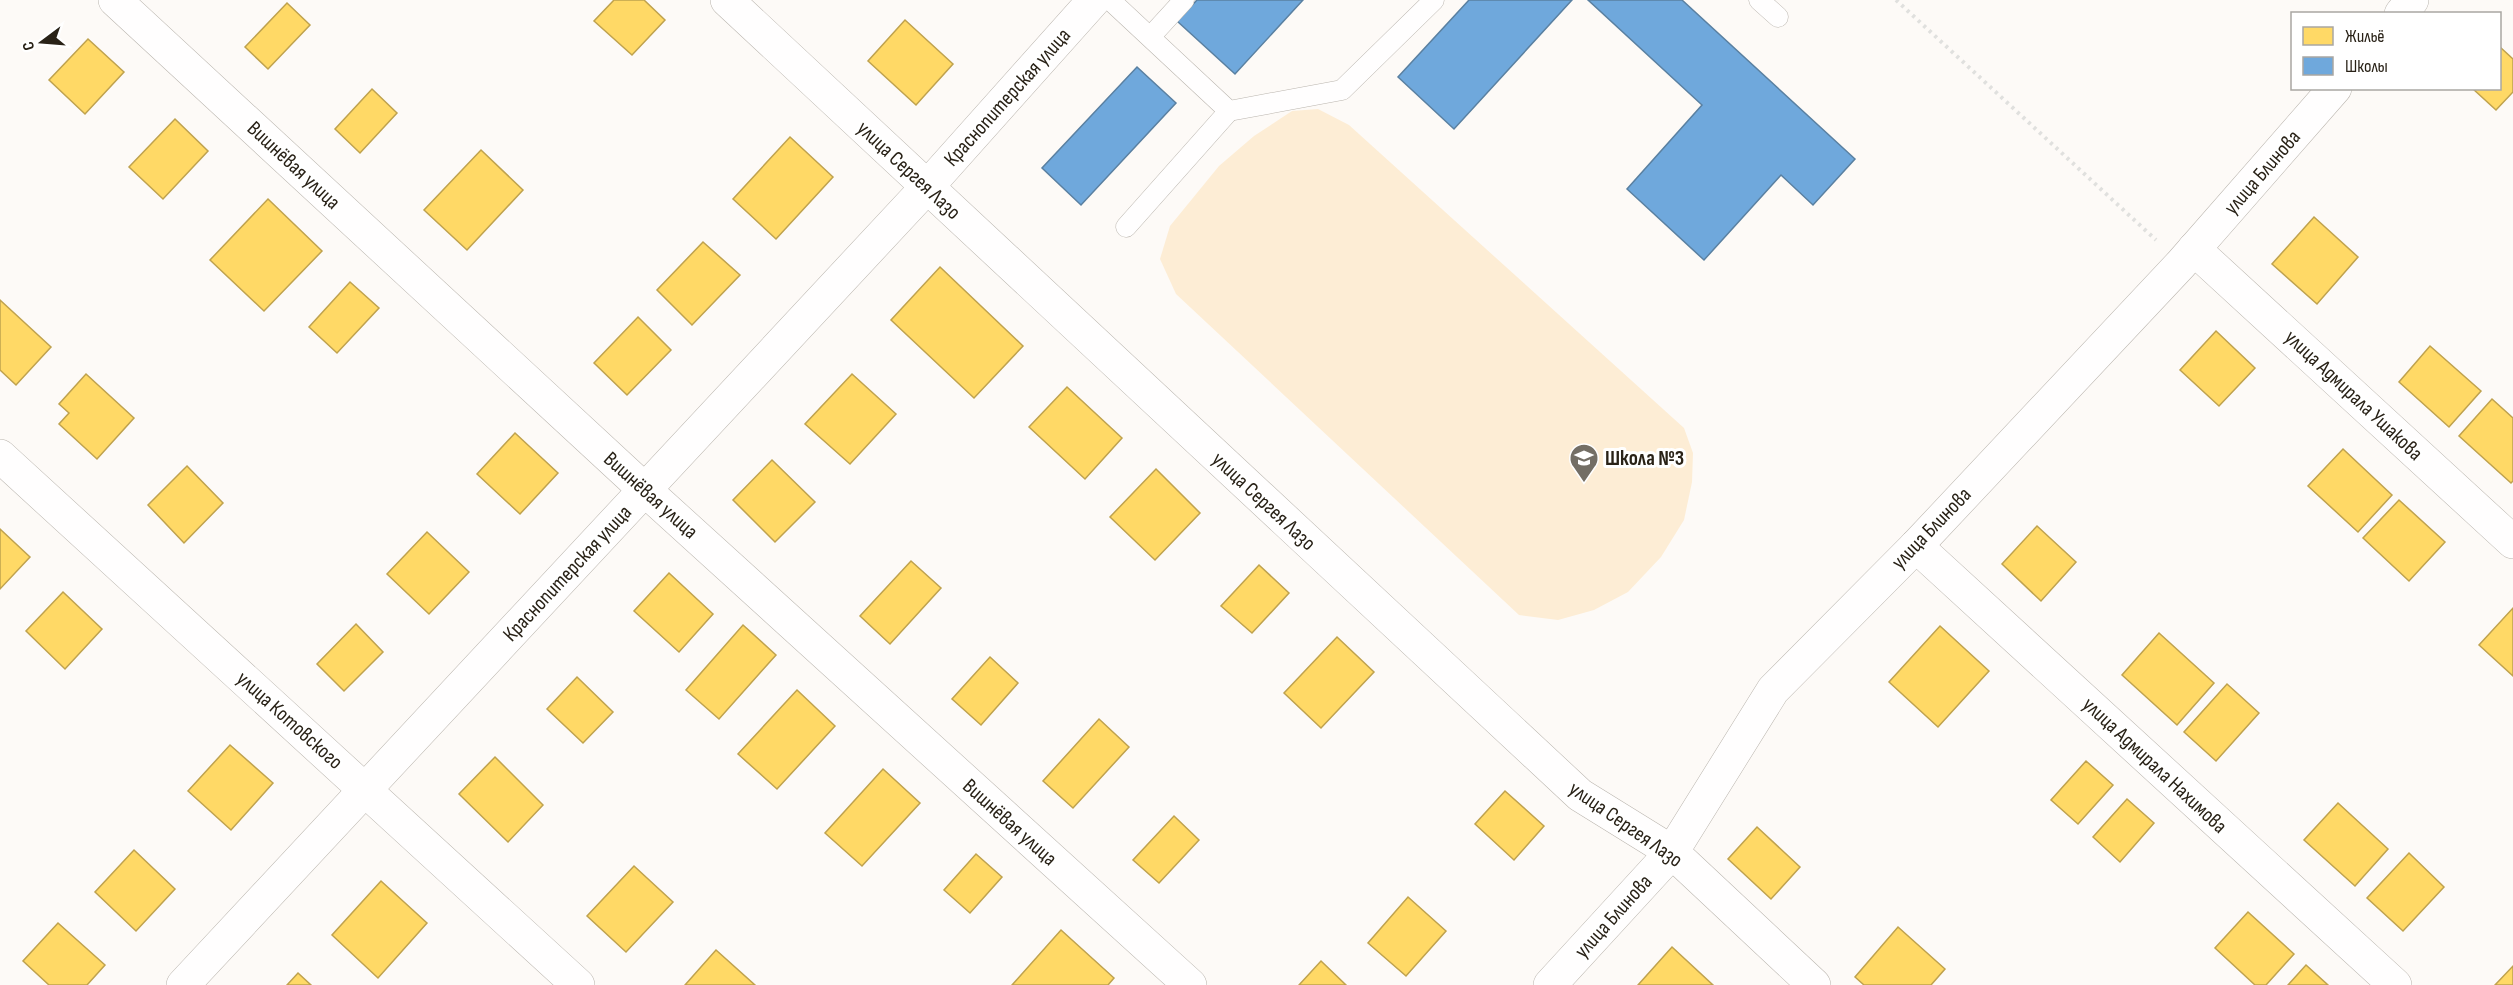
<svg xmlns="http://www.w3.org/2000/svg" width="2513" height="985" font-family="'Sofia Sans Condensed',sans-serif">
	<rect width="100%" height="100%" fill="#fdfaf7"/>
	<path fill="#fdedd5" d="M1318,109L1349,125L1684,428L1693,453L1692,482L1684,520L1661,557L1628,592L1594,610L1558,620L1519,615L1176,294L1160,259L1170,226L1219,166L1254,136L1292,111Z"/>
	<g fill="#ffd966" stroke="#bfa24e" stroke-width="1.5">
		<path d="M614,0H644L665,20L632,55L594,21Z"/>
		<path d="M287,3L310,25L268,69L245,47Z"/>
		<path d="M905,20L953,64L916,105L868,61Z"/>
		<path d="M88,39L124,72L85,114L49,80Z"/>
		<path d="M2500,47L2513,59V92L2496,110L2472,88H2500Z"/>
		<path d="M372,89L397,113L360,153L335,129Z"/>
		<path d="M175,119L208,151L163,199L129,167Z"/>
		<path d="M790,137L833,177L776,239L733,199Z"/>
		<path d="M481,150L523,190L467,250L424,210Z"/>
		<path d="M268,199L322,251L264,311L210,260Z"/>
		<path d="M2314,217L2358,257L2317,304L2272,264Z"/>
		<path d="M703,242L740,275L692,325L657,290Z"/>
		<path d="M940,267L1023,346L974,398L891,320Z"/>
		<path d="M350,282L379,308L337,353L309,327Z"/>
		<path d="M0,300L51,347L16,385L0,370Z"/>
		<path d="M638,317L671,350L627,395L594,363Z"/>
		<path d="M2216,331L2255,368L2219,406L2180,370Z"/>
		<path d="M2430,346L2481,391L2449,427L2399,382Z"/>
		<path d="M86,374L134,418L97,459L59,424L69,413L59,404Z"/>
		<path d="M852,374L896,414L850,464L805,424Z"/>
		<path d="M1067,387L1122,438L1085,479L1029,427Z"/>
		<path d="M2492,399L2513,418V481L2511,483L2459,436Z"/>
		<path d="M515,433L558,473L520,514L477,474Z"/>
		<path d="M2343,449L2392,495L2358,532L2308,486Z"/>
		<path d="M772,460L815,502L775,542L733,500Z"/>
		<path d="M187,466L223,503L184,543L148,505Z"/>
		<path d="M1156,469L1200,513L1155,560L1110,517Z"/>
		<path d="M2399,500L2445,542L2409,581L2363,538Z"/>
		<path d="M2037,526L2076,562L2041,601L2002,564Z"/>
		<path d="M0,529L30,557L0,589Z"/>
		<path d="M427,532L469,572L429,614L387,574Z"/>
		<path d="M911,561L941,588L890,644L860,616Z"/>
		<path d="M1259,565L1289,593L1252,633L1221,606Z"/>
		<path d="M669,573L713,614L679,652L634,611Z"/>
		<path d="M63,592L102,629L65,669L26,631Z"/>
		<path d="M2513,608V676L2479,645Z"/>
		<path d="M356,624L383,652L344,691L317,664Z"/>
		<path d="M743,625L776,655L719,719L686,690Z"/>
		<path d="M1940,626L1989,671L1938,727L1889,682Z"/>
		<path d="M2159,633L2214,683L2177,725L2122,675Z"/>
		<path d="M1337,637L1374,672L1321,728L1284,693Z"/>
		<path d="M990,657L1018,683L981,725L952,699Z"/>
		<path d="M577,677L613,712L583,743L547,709Z"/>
		<path d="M2227,684L2259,713L2216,761L2184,732Z"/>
		<path d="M797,690L835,726L777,789L738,754Z"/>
		<path d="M1099,719L1129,747L1073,808L1043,781Z"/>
		<path d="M230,745L273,783L231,830L188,791Z"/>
		<path d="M495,757L543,805L508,842L459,794Z"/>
		<path d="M2086,761L2113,785L2078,824L2051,800Z"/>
		<path d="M883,769L920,803L862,866L825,833Z"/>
		<path d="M1505,791L1544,826L1514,860L1475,824Z"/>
		<path d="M2127,799L2154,823L2120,862L2093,837Z"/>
		<path d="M2338,803L2388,849L2355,886L2304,840Z"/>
		<path d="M1174,816L1199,840L1159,883L1133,860Z"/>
		<path d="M1757,827L1800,867L1771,899L1728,859Z"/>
		<path d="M134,850L175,889L136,931L95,892Z"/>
		<path d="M2409,853L2444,887L2403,931L2367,898Z"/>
		<path d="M976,854L1002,877L970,913L944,890Z"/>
		<path d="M634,866L673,902L626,952L587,916Z"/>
		<path d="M381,881L427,923L378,978L332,935Z"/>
		<path d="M1408,897L1446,931L1406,976L1368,943Z"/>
		<path d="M2248,912L2294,954L2266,985H2255L2215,948Z"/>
		<path d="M58,923L105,965L87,985H49L23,961Z"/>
		<path d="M1898,927L1945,969L1931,985H1864L1855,977Z"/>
		<path d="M1061,930L1114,978L1108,985H1012Z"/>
		<path d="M1672,947L1713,985H1638Z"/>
		<path d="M716,950L755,985H685Z"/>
		<path d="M1321,961L1346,985H1299Z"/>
		<path d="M2306,965L2328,985H2288Z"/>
		<path d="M2513,966V985H2495Z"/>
		<path d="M298,973L311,985H287Z"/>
	</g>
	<g fill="#6fa8dc" stroke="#5a80a1" stroke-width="1.5">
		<path d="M1197,0H1303L1235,74L1177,21Z"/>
		<path d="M1469,0H1572L1454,129L1398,77Z"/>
		<path d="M1588,0H1682L1855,159L1813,205L1781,175L1704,260L1627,189L1702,105Z"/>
		<path d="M1137,67L1176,103L1081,205L1042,168Z"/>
	</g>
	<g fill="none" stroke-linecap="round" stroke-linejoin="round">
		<g stroke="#bab5ae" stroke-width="21">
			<g id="service">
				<path d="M1110,0L1229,111L1342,90L1434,0"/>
				<path d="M1759,0L1778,17"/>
				<path d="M1151,36L1184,0"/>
				<path d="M1126,227L1229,111"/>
			</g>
		</g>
		<g stroke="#bab5ae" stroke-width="34">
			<g id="minor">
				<path d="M115,0L645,490L1190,985"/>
				<path d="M727,0L1580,795L1672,852L1814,985"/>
				<path d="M2401,14L2412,0"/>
				<path d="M2194,249L2513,542"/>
				<path d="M0,456L578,985"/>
				<path d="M1916,546L2395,985"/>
				<path d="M183,985L927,187L1094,0"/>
				<path d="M1550,985L1672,852L1773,690L1916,546L2181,264L2335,88"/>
			</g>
		</g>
		<path stroke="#e0e0de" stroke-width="4" stroke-dasharray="3 4.5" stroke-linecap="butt" d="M1896,0L2156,240"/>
		<use href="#service" stroke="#fffefe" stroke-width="20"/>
		<use href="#minor" stroke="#fffefe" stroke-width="33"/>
	</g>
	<defs>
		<g id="school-pin" transform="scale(1.5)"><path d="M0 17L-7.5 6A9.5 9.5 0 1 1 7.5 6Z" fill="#736e65" stroke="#fff"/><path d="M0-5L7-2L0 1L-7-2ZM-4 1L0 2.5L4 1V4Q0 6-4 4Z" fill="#fff"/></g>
	</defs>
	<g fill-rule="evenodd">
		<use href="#school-pin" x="1584" y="458"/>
	</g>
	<g text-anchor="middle" stroke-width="6" stroke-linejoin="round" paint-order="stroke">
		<g font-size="21" fill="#292217" stroke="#fff">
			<text transform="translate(1007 97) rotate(-48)" y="7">Краснопитерская улица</text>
			<text transform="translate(294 165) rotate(43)" y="7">Вишнёвая улица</text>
			<text transform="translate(909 170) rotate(43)" y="7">улица Сергея Лазо</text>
			<text transform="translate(2262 172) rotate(-49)" y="7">улица Блинова</text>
			<text transform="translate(2354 395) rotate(43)" y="7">улица Адмирала Ушакова</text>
			<text transform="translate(651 495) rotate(42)" y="7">Вишнёвая улица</text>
			<text transform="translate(1264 501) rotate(43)" y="7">улица Сергея Лазо</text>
			<text transform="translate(1931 528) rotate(-46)" y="7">улица Блинова</text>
			<text transform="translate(567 573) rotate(-47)" y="7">Краснопитерская улица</text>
			<text transform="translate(290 720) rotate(42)" y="7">улица Котовского</text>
			<text transform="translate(2155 765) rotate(43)" y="7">улица Адмирала Нахимова</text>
			<text transform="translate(1010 822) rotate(42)" y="7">Вишнёвая улица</text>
			<text transform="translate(1626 824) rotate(35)" y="7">улица Сергея Лазо</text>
			<text transform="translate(1613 916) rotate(-48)" y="7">улица Блинова</text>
		</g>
		<g font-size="21" font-weight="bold" fill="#292217" stroke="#fff" text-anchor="start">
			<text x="1605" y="465">Школа №3</text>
		</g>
	</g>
	<rect x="2291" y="12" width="210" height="78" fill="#ffffff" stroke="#a9a7a2" stroke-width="1.5"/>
	<rect x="2303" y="27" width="30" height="18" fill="#ffd966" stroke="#a9a7a2" stroke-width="1.5"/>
	<text x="2345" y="42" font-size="18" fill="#292217">Жильё</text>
	<rect x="2303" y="57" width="30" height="18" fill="#6fa8dc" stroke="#a9a7a2" stroke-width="1.5"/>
	<text x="2345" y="72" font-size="18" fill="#292217">Школы</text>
	<g transform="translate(42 42) rotate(254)" stroke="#ffffff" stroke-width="4.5" paint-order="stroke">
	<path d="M0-4.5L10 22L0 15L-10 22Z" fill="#292217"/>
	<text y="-9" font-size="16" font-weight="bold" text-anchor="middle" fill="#292217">С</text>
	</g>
</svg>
